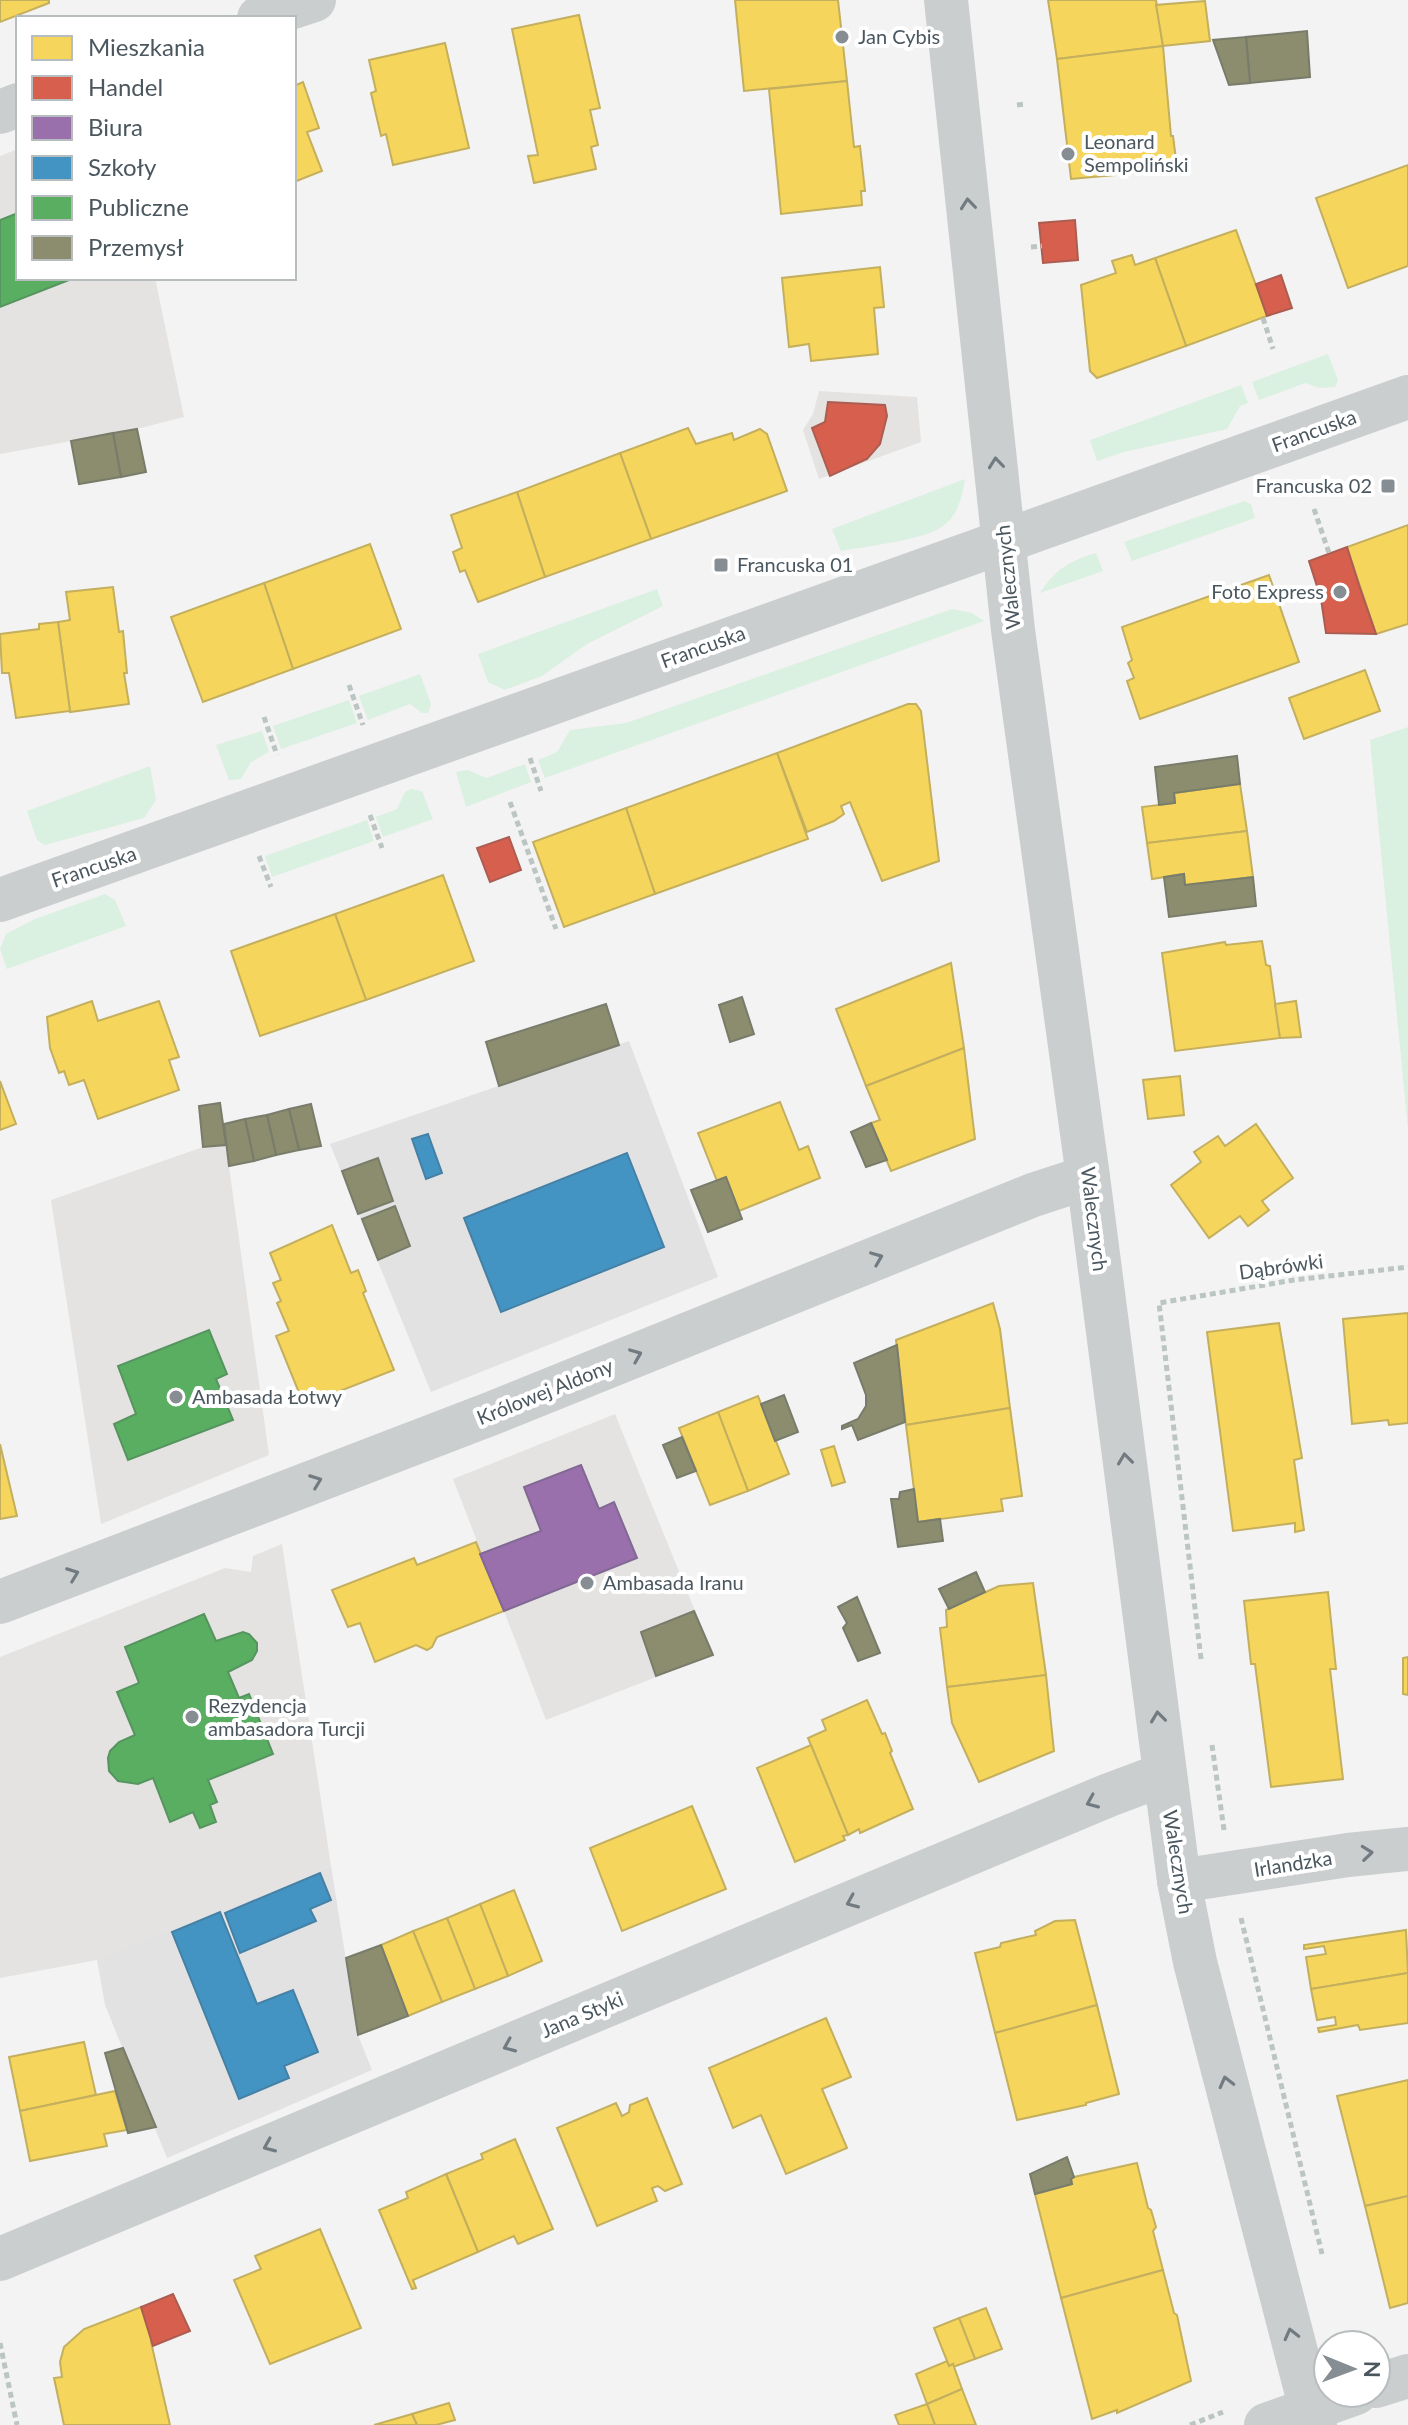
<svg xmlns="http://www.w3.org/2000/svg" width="1408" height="2425" font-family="Lato,sans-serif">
	<rect width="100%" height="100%" fill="#f4f3f3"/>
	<g fill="#e4e3e1">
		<path d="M18,149V278H155L184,417L137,429L0,454V156Z"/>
		<path d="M819,391L917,397L921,442L819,479L803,430L813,414Z"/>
		<path d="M226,1145L269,1455L101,1524L51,1200L203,1147Z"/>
		<path d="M615,1414L713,1655L546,1720L453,1479Z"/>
		<path d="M282,1544L331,1866L117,1953L97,1960L0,1978V1657L225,1568L251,1572L253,1556Z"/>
	</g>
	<g fill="#e2e2e3">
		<path d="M629,1041L718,1277L431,1392L330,1144Z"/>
		<path d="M331,1866L358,2035L372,2070L167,2158L105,2005L97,1960Z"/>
	</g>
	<g fill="#daf0e1">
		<path d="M1328,354L1338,380L1335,387L1320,388L1305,383L1259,400L1252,382Z"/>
		<path d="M1241,385L1248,403L1240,406L1227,429L1124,452L1097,461L1090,440Z"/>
		<path d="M965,479C962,498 957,518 940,528C918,541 867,546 841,551L832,529Z"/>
		<path d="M1244,501L1251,504L1255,518L1132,561L1124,542Z"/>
		<path d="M1096,553L1103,571L1040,593C1055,569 1070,561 1096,553Z"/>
		<path d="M657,589L663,606L587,644L542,676L505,690L488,682L478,654Z"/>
		<path d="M952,609L972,613L984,621L545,778L538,760L557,752L570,730L626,723Z"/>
		<path d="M420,674L431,704L428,713H422L410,704L368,720L359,696Z"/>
		<path d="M349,700L357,723L281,749L273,726Z"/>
		<path d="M1408,727V1129L1370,740Z"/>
		<path d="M262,731L269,752L251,762L241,779L229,780L216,745Z"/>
		<path d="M525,764L531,782L466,807L456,772L468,770L486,778Z"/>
		<path d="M150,766L156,800L144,818L45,845L37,840L27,811Z"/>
		<path d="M411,789L422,791L433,819L383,837L376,817L397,809L405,792Z"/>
		<path d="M367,820L374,841L272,877L265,856Z"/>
		<path d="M105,894L115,900L126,926L7,969L0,949L6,934L35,919Z"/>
	</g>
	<g fill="#f6d55c" stroke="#c3af5d" stroke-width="2">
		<path d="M0,0H49V3L0,22Z"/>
		<path d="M735,0H838L847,81L744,91Z"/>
		<path d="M1048,0H1156L1163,46L1057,59Z"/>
		<path d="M1205,1L1210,41L1163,46L1156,5Z"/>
		<path d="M579,15L600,108L590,110L598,145L591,147L596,169L534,183L528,156L538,155L512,29Z"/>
		<path d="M445,43L469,148L393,165L386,134L381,136L371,93L376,91L369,60Z"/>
		<path d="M1163,46L1171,136H1173L1177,167L1150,172L1071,179L1057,59Z"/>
		<path d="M847,81L854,147L860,146L865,191H861L862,205L781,214L769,89Z"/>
		<path d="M303,82L319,128L307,132L322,171L294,182V86Z"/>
		<path d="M1408,165V266L1348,288L1316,198Z"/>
		<path d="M1236,230L1267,316L1186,346L1155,258Z"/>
		<path d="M1132,255L1135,265L1155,258L1186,346L1097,378L1090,371L1081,285L1116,273L1112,261Z"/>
		<path d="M880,267L884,307L874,308L878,354L811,361L809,344L789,347L782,278Z"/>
		<path d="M688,428L696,444L732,433L734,440L760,429L767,434L787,491L651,539L620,453Z"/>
		<path d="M620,453L651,539L545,577L517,492Z"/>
		<path d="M517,492L545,577L478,602L465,570L460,572L453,552L462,548L451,515Z"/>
		<path d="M1408,525V624L1376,634L1347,547Z"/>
		<path d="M370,544L401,629L293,669L264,583Z"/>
		<path d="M1269,575L1299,662L1140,719L1127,681L1134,678L1128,663L1132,660L1122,627Z"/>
		<path d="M264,583L293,669L203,702L171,617Z"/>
		<path d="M113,587L119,632L123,631L127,673H124L129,704L70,712L58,622L70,620L66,592Z"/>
		<path d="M58,622L70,711L16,718L9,673H2L0,634L39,629V624Z"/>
		<path d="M1365,670L1380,711L1304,739L1289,698Z"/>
		<path d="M908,704H916L921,711L939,861L882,881L850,802L841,806L844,814L834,821L807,832L777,753Z"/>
		<path d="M777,753L808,839L655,894L626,808Z"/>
		<path d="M1240,784L1247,831L1147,843L1142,807L1175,803L1174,793Z"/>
		<path d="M626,808L655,894L564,927L533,842Z"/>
		<path d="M1247,831L1253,877L1185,885L1184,874L1152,879L1147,843Z"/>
		<path d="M443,875L474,961L366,1000L335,914Z"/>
		<path d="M335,914L366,1000L260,1036L231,951Z"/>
		<path d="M1262,941L1266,965L1270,966L1280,1038L1175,1051L1162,953L1225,942L1226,945Z"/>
		<path d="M951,963L964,1048L866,1086L836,1009Z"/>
		<path d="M92,1001L98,1021L159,1001L179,1057L169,1060L179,1090L98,1119L84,1080L69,1085L64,1071L59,1073L50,1048L47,1017Z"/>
		<path d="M1296,1001L1301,1037L1280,1038L1275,1004Z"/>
		<path d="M964,1048L975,1139L891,1171L871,1123L880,1120L866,1086Z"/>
		<path d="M1180,1076L1184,1115L1148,1119L1143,1080Z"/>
		<path d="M0,1081L16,1124L0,1130Z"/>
		<path d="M780,1102L799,1150L808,1146L820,1178L739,1211L726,1177L717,1181L698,1133Z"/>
		<path d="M1256,1124L1293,1178L1262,1201L1269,1210L1248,1226L1240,1216L1209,1238L1171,1185L1201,1162L1194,1152L1218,1136L1225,1146Z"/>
		<path d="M332,1225L351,1273L358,1270L366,1291L363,1293L394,1370L304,1405L276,1336L289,1331L277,1303L281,1301L273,1283L281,1280L270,1253Z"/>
		<path d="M993,1303L1000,1329L1010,1408L906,1425L896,1340Z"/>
		<path d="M1408,1313V1423L1389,1425L1388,1420L1352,1424L1343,1319Z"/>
		<path d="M1279,1323L1302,1458L1294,1460L1304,1530L1295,1532V1523L1233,1531L1207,1332Z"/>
		<path d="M758,1396L789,1474L748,1491L718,1412Z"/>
		<path d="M1010,1408L1022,1496L1001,1499L1003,1511L918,1522L906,1425Z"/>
		<path d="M718,1412L748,1491L710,1505L679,1428Z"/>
		<path d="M0,1444L17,1516L0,1519Z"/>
		<path d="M834,1446L845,1482L832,1486L821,1450Z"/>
		<path d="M476,1542L504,1611L437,1637L432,1647L427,1650L416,1645L375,1662L360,1623L348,1627L332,1590L414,1558L417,1565Z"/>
		<path d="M1033,1583L1046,1675L947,1687L940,1628L947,1627L946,1610L999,1586Z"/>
		<path d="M1328,1592L1336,1669H1330L1343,1779L1271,1787L1255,1664H1251L1244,1601Z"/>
		<path d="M1408,1657V1695L1403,1694V1658Z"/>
		<path d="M1046,1675L1054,1751L979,1782L952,1723L947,1687Z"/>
		<path d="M867,1700L882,1734L885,1733L892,1751L890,1753L913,1809L860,1833L859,1829L848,1835L808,1738L826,1730L822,1720Z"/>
		<path d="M811,1745L848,1835L843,1836L845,1840L795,1862L757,1768Z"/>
		<path d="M692,1806L726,1889L622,1931L590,1848Z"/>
		<path d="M514,1890L542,1961L508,1976L480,1904Z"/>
		<path d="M480,1904L508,1976L475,1989L447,1918Z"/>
		<path d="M447,1918L475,1989L442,2002L413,1931Z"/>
		<path d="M1075,1920L1097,2005L995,2033L975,1953L1000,1947L1001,1943L1036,1935L1035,1931L1055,1921Z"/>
		<path d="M1406,1930L1408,1973L1311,1989L1306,1957L1326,1954L1324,1946L1304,1949V1945Z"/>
		<path d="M413,1931L442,2002L408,2016L381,1945Z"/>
		<path d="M1408,1973V2023L1360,2030L1358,2025L1319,2032L1318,2028L1336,2025L1335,2017L1317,2020L1311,1989Z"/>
		<path d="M1097,2005L1119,2094L1086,2103V2105L1017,2120L995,2033Z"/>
		<path d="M826,2018L851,2077L822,2089L847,2148L786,2174L761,2115L733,2128L709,2068Z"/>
		<path d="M84,2042L96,2095L20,2111L9,2057Z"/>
		<path d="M1408,2080V2196L1365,2206L1337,2096Z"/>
		<path d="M115,2091L127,2130L104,2134L107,2146L30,2161L20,2111Z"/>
		<path d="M647,2098L682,2184L665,2191L658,2186L652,2188L657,2201L597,2226L557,2128L616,2103L622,2116L629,2112L630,2105Z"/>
		<path d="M515,2139L553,2229L518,2244L514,2236L478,2252L446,2174L483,2159L481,2154Z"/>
		<path d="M1137,2163L1148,2208L1151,2210L1156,2227L1153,2231L1163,2270L1061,2298L1035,2194L1072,2184L1071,2179L1074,2177Z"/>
		<path d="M446,2174L478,2252L413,2280L416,2288L412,2289L379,2210L408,2198L406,2192Z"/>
		<path d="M1408,2196V2303L1390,2308L1365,2206Z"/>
		<path d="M320,2229L361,2328L270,2364L234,2280L261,2269L255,2256Z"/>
		<path d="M1163,2270L1174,2313L1177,2315L1191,2381L1117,2413V2410L1092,2419L1061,2298Z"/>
		<path d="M141,2307L154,2342H151L170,2425H64L54,2378L62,2377L60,2362L64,2347L84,2329Z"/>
		<path d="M986,2308L1002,2349L975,2359L959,2318Z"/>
		<path d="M959,2318L975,2359L953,2367V2364L949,2366L934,2328Z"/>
		<path d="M947,2361L949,2366L953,2364L962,2389L927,2404L916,2374Z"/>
		<path d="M962,2389L976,2425H935L927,2404Z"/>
		<path d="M449,2403L455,2420L436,2425H417L412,2414Z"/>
		<path d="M927,2404L935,2425H899L895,2415Z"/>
		<path d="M412,2414L417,2425H374Z"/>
	</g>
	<g fill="#d6604d" stroke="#ac5d52" stroke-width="2">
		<path d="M1075,220L1078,260L1043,263L1039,223Z"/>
		<path d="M1281,275L1292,308L1267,316L1256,284Z"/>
		<path d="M828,402L885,405L887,416L880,444L867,459L830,476L812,428L825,422Z"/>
		<path d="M1347,547L1359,585L1376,634L1326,633L1321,599L1309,561Z"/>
		<path d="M509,837L521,870L490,882L477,848Z"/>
		<path d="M173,2294L190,2331L153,2346L141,2307Z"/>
	</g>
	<path fill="#9970ab" stroke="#826894" stroke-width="2" d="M581,1465L599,1509L614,1502L637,1558L504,1611L480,1554L541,1531L524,1487Z"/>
	<g fill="#4393c3" stroke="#4581a5" stroke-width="2">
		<path d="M428,1134L442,1173L426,1179L412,1139Z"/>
		<path d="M627,1153L664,1247L501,1312L464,1218Z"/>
		<path d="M320,1873L331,1900L310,1909L316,1921L240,1953L225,1913Z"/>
		<path d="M220,1912L257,2004L293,1990L318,2052L284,2066L289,2078L239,2099L172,1932Z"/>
	</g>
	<g fill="#5aae61" stroke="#569460" stroke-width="2">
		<path d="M18,213V278H74L0,307V220Z"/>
		<path d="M209,1330L227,1374L216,1379L233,1420L128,1460L114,1424L136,1414L118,1366Z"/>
		<path d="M204,1614L216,1641L243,1632L249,1634L257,1643V1651L252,1660L228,1672L239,1698L249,1694L273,1754L208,1780L217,1802L210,1805L216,1822L200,1828L193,1812L170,1822L153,1778L138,1784L118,1781L109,1771L108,1758L110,1751L119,1742L135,1735L117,1692L139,1683L125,1647Z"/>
	</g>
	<g fill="#8c8c6e" stroke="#787c6a" stroke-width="2">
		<path d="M1307,31L1310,77L1250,83L1246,37Z"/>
		<path d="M1246,37L1250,83L1229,85L1213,40Z"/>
		<path d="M137,429L146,472L121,477L113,433Z"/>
		<path d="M113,433L121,477L79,484L71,441Z"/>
		<path d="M1237,756L1240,784L1174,793L1175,803L1159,805L1155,767Z"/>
		<path d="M1184,874L1185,885L1253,877L1256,906L1169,917L1164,877Z"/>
		<path d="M742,997L754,1034L730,1042L719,1005Z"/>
		<path d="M606,1004L619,1045L499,1086L486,1042Z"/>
		<path d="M220,1103L226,1145L203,1147L199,1106Z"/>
		<path d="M311,1104L321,1146L299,1150L289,1109Z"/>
		<path d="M289,1109L299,1150L276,1155L267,1115Z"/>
		<path d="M267,1115L276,1155L254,1161L245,1119Z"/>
		<path d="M245,1119L254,1161L229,1166L224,1124Z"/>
		<path d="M871,1123L887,1160L866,1167L851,1132Z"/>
		<path d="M378,1158L393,1201L358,1214L342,1171Z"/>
		<path d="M726,1177L742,1219L708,1232L691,1190Z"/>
		<path d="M395,1206L410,1246L378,1260L362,1219Z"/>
		<path d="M897,1345L905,1422L858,1440L852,1425L842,1429V1426L858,1419L866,1406V1395L854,1363Z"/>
		<path d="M784,1395L798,1432L775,1441L761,1404Z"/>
		<path d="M682,1437L696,1471L677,1478L663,1445Z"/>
		<path d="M914,1489L918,1522L940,1519L943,1541L898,1547L891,1499H899L900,1492Z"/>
		<path d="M976,1572L985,1592L949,1609L939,1589Z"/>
		<path d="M857,1597L880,1653L858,1661L843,1628L847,1623L838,1607Z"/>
		<path d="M694,1611L713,1655L656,1676L641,1632Z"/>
		<path d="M381,1945L408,2016L358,2035L346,1958Z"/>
		<path d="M123,2048L138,2084L156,2127L128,2133L105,2053Z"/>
		<path d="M1067,2157L1074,2177L1071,2179L1072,2184L1035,2194L1030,2174Z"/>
	</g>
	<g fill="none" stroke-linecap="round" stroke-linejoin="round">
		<g stroke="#bbc5c1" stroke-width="5" stroke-dasharray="6 4" stroke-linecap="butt">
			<path d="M1017,105L1026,104"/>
			<path d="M1031,247L1042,246"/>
			<path d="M1263,318L1273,349"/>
			<path d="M1314,509L1329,553"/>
			<path d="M349,685L363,725"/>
			<path d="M264,717L277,755"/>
			<path d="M530,758L541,791"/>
			<path d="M510,802L556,929"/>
			<path d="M370,815L382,848"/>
			<path d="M259,856L271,887"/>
			<path d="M1201,1659L1159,1303L1294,1280L1408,1267"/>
			<path d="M1212,1745L1224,1830"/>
			<path d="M1241,1918L1322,2254"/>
			<path d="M0,2343L17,2425"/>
			<path d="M1190,2425L1223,2412"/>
		</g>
		<g stroke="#cbcecf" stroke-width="44">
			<path d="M946,0L1013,630L1088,1177L1179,1881L1195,1962L1315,2425"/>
			<path d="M259,18L314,0"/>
			<path d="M0,112L18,105"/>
			<path d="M0,900L1408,397"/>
			<path d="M0,1602L490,1414L1033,1195L1088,1177"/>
			<path d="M1179,1881L1348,1855L1408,1849"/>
			<path d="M0,2259L1109,1795L1165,1774"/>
			<path d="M1376,2386L1408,2376"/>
			<path d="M1266,2425L1356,2393"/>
		</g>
	</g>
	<defs><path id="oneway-chevron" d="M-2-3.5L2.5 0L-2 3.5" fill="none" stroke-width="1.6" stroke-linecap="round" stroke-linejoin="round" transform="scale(2)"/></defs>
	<g stroke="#717b81">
		<use href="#oneway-chevron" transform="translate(968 204) rotate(-96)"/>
		<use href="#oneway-chevron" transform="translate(996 463) rotate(-96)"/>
		<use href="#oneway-chevron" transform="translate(877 1258) rotate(-22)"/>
		<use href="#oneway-chevron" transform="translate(636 1355) rotate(-22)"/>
		<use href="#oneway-chevron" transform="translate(1125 1459) rotate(-97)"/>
		<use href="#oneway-chevron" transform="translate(316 1481) rotate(-21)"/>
		<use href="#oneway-chevron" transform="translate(73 1574) rotate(-21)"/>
		<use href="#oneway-chevron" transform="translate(1158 1717) rotate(-97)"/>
		<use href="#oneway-chevron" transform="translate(1092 1802) rotate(157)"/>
		<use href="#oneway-chevron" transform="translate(1367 1853) rotate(-6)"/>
		<use href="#oneway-chevron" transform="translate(852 1902) rotate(157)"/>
		<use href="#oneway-chevron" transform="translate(509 2046) rotate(157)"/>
		<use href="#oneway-chevron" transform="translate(1226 2082) rotate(-104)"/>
		<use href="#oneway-chevron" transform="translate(269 2146) rotate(157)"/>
		<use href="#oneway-chevron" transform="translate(1291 2334) rotate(-104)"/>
	</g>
	<g fill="#868e93" stroke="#fff" stroke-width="3">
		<circle cx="842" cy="37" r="8"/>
		<circle cx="1068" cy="154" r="8"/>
		<rect x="1380" y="478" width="16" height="16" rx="4"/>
		<rect x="713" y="557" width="16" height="16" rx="4"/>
		<circle cx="1340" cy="592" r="8"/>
		<circle cx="176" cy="1397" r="8"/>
		<circle cx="587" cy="1583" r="8"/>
		<circle cx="192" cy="1717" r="8"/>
	</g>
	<g text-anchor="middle" stroke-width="8" stroke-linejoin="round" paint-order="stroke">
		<g font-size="20" fill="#4b575f" stroke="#fff" text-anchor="start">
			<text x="858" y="44">Jan Cybis</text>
			<text x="1084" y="149">Leonard<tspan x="1084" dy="23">Sempoliński</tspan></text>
			<text x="1372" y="493" text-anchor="end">Francuska 02</text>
			<text x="737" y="572">Francuska 01</text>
			<text x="1324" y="599" text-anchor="end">Foto Express</text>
			<text x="192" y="1404">Ambasada Łotwy</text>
			<text x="603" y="1590">Ambasada Iranu</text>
			<text x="208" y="1713">Rezydencja<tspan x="208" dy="23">ambasadora Turcji</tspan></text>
		</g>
		<g font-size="20" fill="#4b575f" stroke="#fff">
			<text transform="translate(1314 431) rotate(-20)" y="7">Francuska</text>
			<text transform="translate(1008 577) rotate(-96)" y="7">Walecznych</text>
			<text transform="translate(703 647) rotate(-20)" y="7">Francuska</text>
			<text transform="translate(94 867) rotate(-19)" y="7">Francuska</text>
			<text transform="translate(1094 1219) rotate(83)" y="7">Walecznych</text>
			<text transform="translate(1281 1267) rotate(-8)" y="7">Dąbrówki</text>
			<text transform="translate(545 1392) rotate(-22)" y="7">Królowej Aldony</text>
			<text transform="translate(1178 1862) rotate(81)" y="7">Walecznych</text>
			<text transform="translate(1293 1864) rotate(-9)" y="7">Irlandzka</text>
			<text transform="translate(582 2015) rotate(-23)" y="7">Jana Styki</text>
		</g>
	</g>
	<rect x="16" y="16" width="280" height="264" fill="#ffffff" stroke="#b7bcbf" stroke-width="2"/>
	<rect x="32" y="36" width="40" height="24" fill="#f6d55c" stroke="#b7bcbf" stroke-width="2"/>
	<text x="88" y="56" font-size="24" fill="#4b575f">Mieszkania</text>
	<rect x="32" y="76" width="40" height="24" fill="#d6604d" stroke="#b7bcbf" stroke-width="2"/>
	<text x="88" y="96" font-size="24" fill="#4b575f">Handel</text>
	<rect x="32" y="116" width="40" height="24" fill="#9970ab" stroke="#b7bcbf" stroke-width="2"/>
	<text x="88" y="136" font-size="24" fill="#4b575f">Biura</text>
	<rect x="32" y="156" width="40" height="24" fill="#4393c3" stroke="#b7bcbf" stroke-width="2"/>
	<text x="88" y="176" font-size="24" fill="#4b575f">Szkoły</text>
	<rect x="32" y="196" width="40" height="24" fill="#5aae61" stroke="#b7bcbf" stroke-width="2"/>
	<text x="88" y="216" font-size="24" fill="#4b575f">Publiczne</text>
	<rect x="32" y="236" width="40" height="24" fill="#8c8c6e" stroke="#b7bcbf" stroke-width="2"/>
	<text x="88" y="256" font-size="24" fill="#4b575f">Przemysł</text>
	<g transform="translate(1352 2369) rotate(91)"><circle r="38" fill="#ffffff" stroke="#b7bcbf" stroke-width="2"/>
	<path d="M0-6L14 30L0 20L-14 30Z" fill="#868e93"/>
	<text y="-12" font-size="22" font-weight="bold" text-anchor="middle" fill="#4b575f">N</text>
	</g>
</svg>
